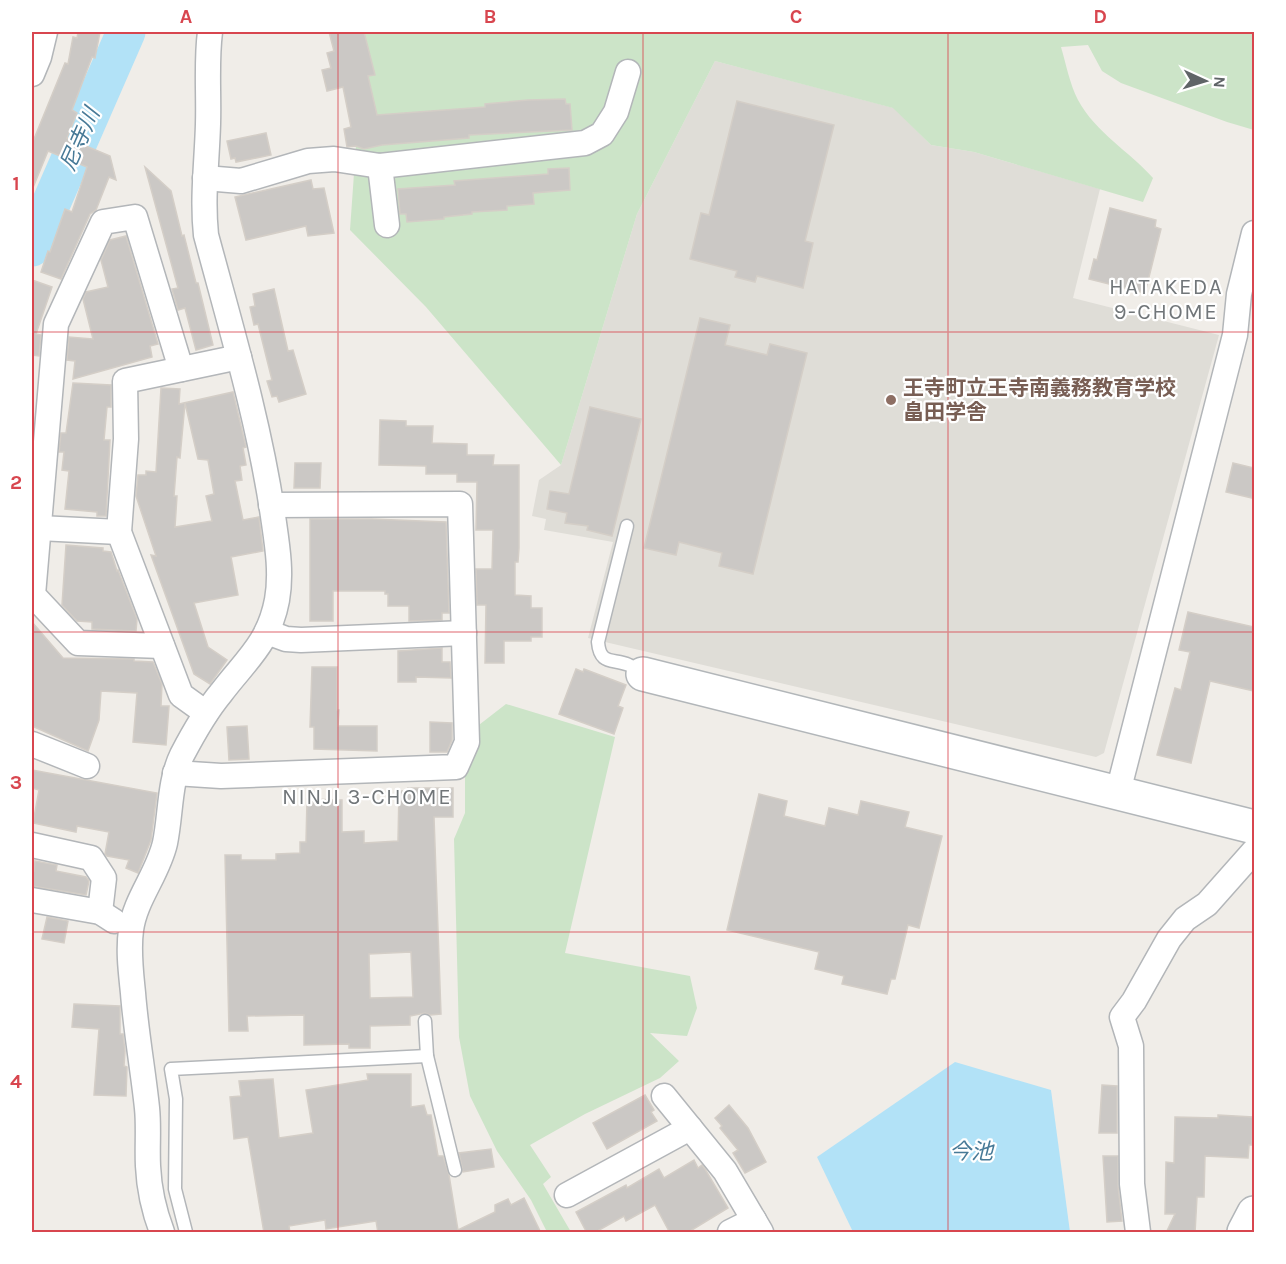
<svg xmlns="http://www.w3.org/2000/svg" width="1286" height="1264" font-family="Karla,'Noto Sans JP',sans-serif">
	<rect width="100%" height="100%" fill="#f0ede8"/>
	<path fill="#dfddd7" d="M715,61L894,108L931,145L974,152L1100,189L1073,298L1219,335L1104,753L1096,757L588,638L613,542L544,530L546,519L532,516L539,480L561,465L637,214Z"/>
	<g fill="#cce4c8">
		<path d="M364,32H1254V130L1227,122L1121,83L1102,71L1088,45L1061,47C1066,64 1070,85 1078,100C1096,133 1129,151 1153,178L1143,202L974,152L931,145L893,108L715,61L637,214L561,465L426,307L350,230Z"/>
		<path d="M506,704L615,737L565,953L690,976L697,1008L687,1036L650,1033L679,1061L660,1078L585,1114L530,1145L551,1177L543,1184L571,1232H547L531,1200L497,1151L470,1096L459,1037L454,839L465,813V774L475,747V728Z"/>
	</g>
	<path fill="#b2e2f7" d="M955,1062L1051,1090L1070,1232H853L817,1157Z"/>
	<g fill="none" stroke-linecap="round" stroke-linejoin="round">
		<path stroke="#b2e2f7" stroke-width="39" d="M32,247L126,32"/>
	</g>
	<g fill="#cbc8c5" stroke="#d4cec7" stroke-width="1.5" fill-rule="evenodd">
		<path d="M78,32H100L95,58L92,57L72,110L77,113L67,138L110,156L116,180L109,177L96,210L90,214L61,279L41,272L48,251L50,252L65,209L72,212L87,167L48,151L32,190V144L65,63L68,64L73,37L77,38Z"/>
		<path d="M329,32H364L375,75L368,76L377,115L485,107V104L528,100L565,99L566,104H570L572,130L469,135V138L382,145L364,149L356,146L347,147L344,129L351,127L343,87L327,91L322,70L331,68L327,53L334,51Z"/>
		<path d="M737,101L834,125L805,241L813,243L803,288L757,276L755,282L735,277L737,271L690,259L701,213L709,215Z"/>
		<path d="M266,133L271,155L236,162L235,158L231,159L227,141Z"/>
		<path d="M145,167L171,191L182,236L184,235L196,283H198L213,345L196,350L185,308L178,310L172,289L178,288Z"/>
		<path d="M569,168L570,190L533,193L534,204L507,206V210L472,212V214L444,217V219L407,222L406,214H400L398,189L455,185L454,181L548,174V169Z"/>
		<path d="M311,180L313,189L324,188L334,233L308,236L306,226L246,240L235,197Z"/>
		<path d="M1110,208L1156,220L1155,227L1161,229L1145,293L1089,279L1094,259L1097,260Z"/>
		<path d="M126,236L158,344L150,346L152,357L73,379L75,361L67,360L69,337L93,339L83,299L86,292L108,287L101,260L110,240Z"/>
		<path d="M32,280L52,287L36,334L41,335L39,356L32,355Z"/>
		<path d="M274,289L288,351L293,350L306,394L279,402L277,396L272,397L267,381L272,380L258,324L254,325L250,307L255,306L253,294Z"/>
		<path d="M700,318L730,325L725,345L767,355L770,344L807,353L753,574L719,566L722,553L679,542L676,555L644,548Z"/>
		<path d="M73,383L111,385V407H107L104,440H110L106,516H97V512L65,509L69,471L62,470L64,452H59L61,433H66Z"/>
		<path d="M161,388L180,389L179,404L233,392L246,447L243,448L246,465L240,466L242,480L235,481L243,520L259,517L263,551L231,557L238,595L194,603L208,647L227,660L210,684L194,674L151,555L156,556L136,496L138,475H146V471L156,472ZM185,403L198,459L208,460L214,494L206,496L212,521L175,527L177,496H174L177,457L180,458Z"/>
		<path d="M590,407L641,419L612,536L587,530L588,526L565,523L567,513L547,509L550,491L569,494Z"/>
		<path d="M380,420L406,421V426H433L432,443L467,444V455H494L493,465H519V548L518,562H515V595L531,596V608H542V637H531V641H504V663H485L486,605H477L476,569H492L493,530H476L477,482H457V474H426V466L379,465Z"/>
		<path d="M295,463H321L320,488H294Z"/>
		<path d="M1233,463L1254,468L1252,498L1226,492Z"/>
		<path d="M310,519H372L446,522L449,613H442V620L409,621V606H388V594H385V591H333V621H310Z"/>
		<path d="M66,545L103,548V551L111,552L117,571L118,570L137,619L136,631L92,629V622L77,621L62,605Z"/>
		<path d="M1188,612L1254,627V691L1210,681L1191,763L1157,755L1175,688L1181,690L1190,652L1179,650Z"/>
		<path d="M32,622L63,658L134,659V661L153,662L162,684L161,706H169L166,745L133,742L137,693L101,691L99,720L88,751L32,726Z"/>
		<path d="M442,648V662H450L451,678L416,677V682H398V651Z"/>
		<path d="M312,667H337V710H339L338,726H377V751L314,749V727H310Z"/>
		<path d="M576,669L583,672L584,669L626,685L618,706L623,708L614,734L559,714Z"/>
		<path d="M430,722L452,723V740L447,752H430Z"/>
		<path d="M247,726L249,759L229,760L227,727Z"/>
		<path d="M32,770L157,793L151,840L138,873L126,868L129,860L107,856L105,854L109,832L77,826L76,832L33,823L39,790L32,788Z"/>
		<path d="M408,788H453V817H434L441,1014L430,1015L425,1013L410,1016V1025L370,1026V1048H349V1044L304,1045V1015L247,1016L248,1031H229L225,855H241V860H276V854L300,853V842H306L307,799L342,800V832L364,831V843L398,841L399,791H408ZM411,952L413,997L370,998L369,954Z"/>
		<path d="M759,794L787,801L784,816L825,826L829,808L858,815L861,801L909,812L905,827L942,836L919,928L908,925L895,979H891L887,994L842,984L844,976L815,969L819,952L727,930Z"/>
		<path d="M35,861L57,865L56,871L86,877L89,881L86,895L32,886V870L34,871Z"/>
		<path d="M47,917L68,921L64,943L42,939Z"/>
		<path d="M74,1004L120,1006V1034H123L125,1051L124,1066L127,1067L126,1096L94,1095L99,1029L72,1027Z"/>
		<path d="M367,1074H411V1107L424,1105L427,1115H431L438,1156H443L449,1175L458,1230L495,1212V1205L508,1199L511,1205L524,1198L541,1233H378L376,1221L326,1229L325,1220L289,1226L290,1233H264L248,1137L234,1139L230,1097L241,1096L239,1081L273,1079L279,1138L313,1133L306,1090L368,1080Z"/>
		<path d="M1102,1085L1117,1086V1133H1099Z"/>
		<path d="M645,1095L654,1110L651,1112L657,1121L607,1149L593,1123Z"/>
		<path d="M729,1105L748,1128L766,1162L745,1173L733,1153L738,1150L720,1128L722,1126L715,1118Z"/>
		<path d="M1218,1115L1253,1117L1252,1145H1249L1248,1158L1205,1156L1204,1197H1197L1195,1233H1166L1175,1214H1165L1166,1162L1174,1163L1175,1117L1218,1118Z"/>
		<path d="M491,1149L494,1167L463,1172L459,1153Z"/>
		<path d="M1103,1156H1118V1186L1122,1221L1107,1222Z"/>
		<path d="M694,1160L698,1168L702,1165L705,1169L728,1208L687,1233H670L655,1205L626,1221L624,1216L594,1233H587L576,1212L626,1185L627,1188L659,1169L664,1178Z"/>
	</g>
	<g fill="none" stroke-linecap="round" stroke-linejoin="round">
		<g stroke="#b3b6b9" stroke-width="15">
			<g id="lane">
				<path d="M627,526L598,642C600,666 613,658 629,665C634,667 638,671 642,673"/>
				<path d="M425,1021L427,1056L455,1170"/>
				<path d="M186,1232L175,1189L176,1099L171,1069L427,1056"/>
			</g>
		</g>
		<g stroke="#b3b6b9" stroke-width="27">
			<g id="street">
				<path d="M32,74L39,57L45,32"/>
				<path d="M380,166L387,225"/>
				<path d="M205,178L241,181L308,161L334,159L380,166L585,143L602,134L616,112L628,72"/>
				<path d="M39,528L119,532"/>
				<path d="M267,632L286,639L301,640L464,633"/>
				<path d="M162,646L78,643L33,595L56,324L103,222L135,217L181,369"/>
				<path d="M206,713L181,695L119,532L126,439L125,381L239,357"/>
				<path d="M32,744L87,766"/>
				<path d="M175,773L221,776L456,767L467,742L460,504L271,505"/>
				<path d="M1118,792L1235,335L1239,294L1254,233"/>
				<path d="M32,845L91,858L104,878L100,912"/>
				<path d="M32,900L100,912L114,921"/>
				<path d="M664,1096L725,1171L761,1232"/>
				<path d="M567,1195L690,1128"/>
				<path d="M162,1232C154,1211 149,1189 148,1166C147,1147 149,1127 147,1108C143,1070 136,1032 133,993C131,973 128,951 131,930C135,899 158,874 165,843C171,814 169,782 182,755C193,734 206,711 221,693C246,660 269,643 277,600C282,572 277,544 273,516C259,421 231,328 206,235C202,198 207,161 208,124C209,93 206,62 210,32"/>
				<path d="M730,1232L754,1220"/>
				<path d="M1138,1232L1132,1184L1131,1046L1122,1017L1134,1001L1169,939L1185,919L1207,904L1254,851"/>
			</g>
		</g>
		<g stroke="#b2b6b9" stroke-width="36">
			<g id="secondary">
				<path d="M643,674L1254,827"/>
				<path d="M1244,1232L1254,1213"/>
			</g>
		</g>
		<use href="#lane" stroke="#fff" stroke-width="12"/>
		<use href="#street" stroke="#fff" stroke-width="24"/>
		<use href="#secondary" stroke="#fff" stroke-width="33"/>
	</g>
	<path fill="none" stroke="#d8464f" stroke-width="1.5" stroke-opacity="0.55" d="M338,32V1232M643,32V1232M948,32V1232M32,332H1254M32,632H1254M32,932H1254"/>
	<circle fill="#8d6e63" stroke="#fff" stroke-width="2" cx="891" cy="400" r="6"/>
	<g text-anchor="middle" stroke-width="4.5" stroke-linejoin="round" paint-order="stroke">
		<g font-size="21" font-weight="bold" fill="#785e54" stroke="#fff" text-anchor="start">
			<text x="903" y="395">王寺町立王寺南義務教育学校<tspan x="903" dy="24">畠田学舎</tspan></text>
		</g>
		<g font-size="22" font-style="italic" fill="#477a97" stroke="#fff">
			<text transform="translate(79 139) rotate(-66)" y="8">尼寺川</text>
			<text x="971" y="1159">今池</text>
		</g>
		<g font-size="22" letter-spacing="1.5" fill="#717679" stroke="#fff">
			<text x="1166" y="294">HATAKEDA<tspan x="1166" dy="25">9-CHOME</tspan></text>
			<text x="367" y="804">NINJI 3-CHOME</text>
		</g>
	</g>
	<rect width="1286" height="1264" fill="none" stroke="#ffffff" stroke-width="66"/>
	<g transform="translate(1205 81) rotate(94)" stroke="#ffffff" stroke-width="4.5" paint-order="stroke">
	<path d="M0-4.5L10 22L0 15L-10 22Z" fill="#5f6467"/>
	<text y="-9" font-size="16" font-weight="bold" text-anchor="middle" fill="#5f6467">N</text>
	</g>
	<rect x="33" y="33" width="1220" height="1198" fill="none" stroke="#d8464f" stroke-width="2"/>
	<g font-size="20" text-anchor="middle" font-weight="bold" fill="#d8464f">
		<text x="186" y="23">A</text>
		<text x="490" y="23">B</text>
		<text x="796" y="23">C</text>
		<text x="1100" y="23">D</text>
		<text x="16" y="190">1</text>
		<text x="16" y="489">2</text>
		<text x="16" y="789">3</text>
		<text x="16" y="1088">4</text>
	</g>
</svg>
